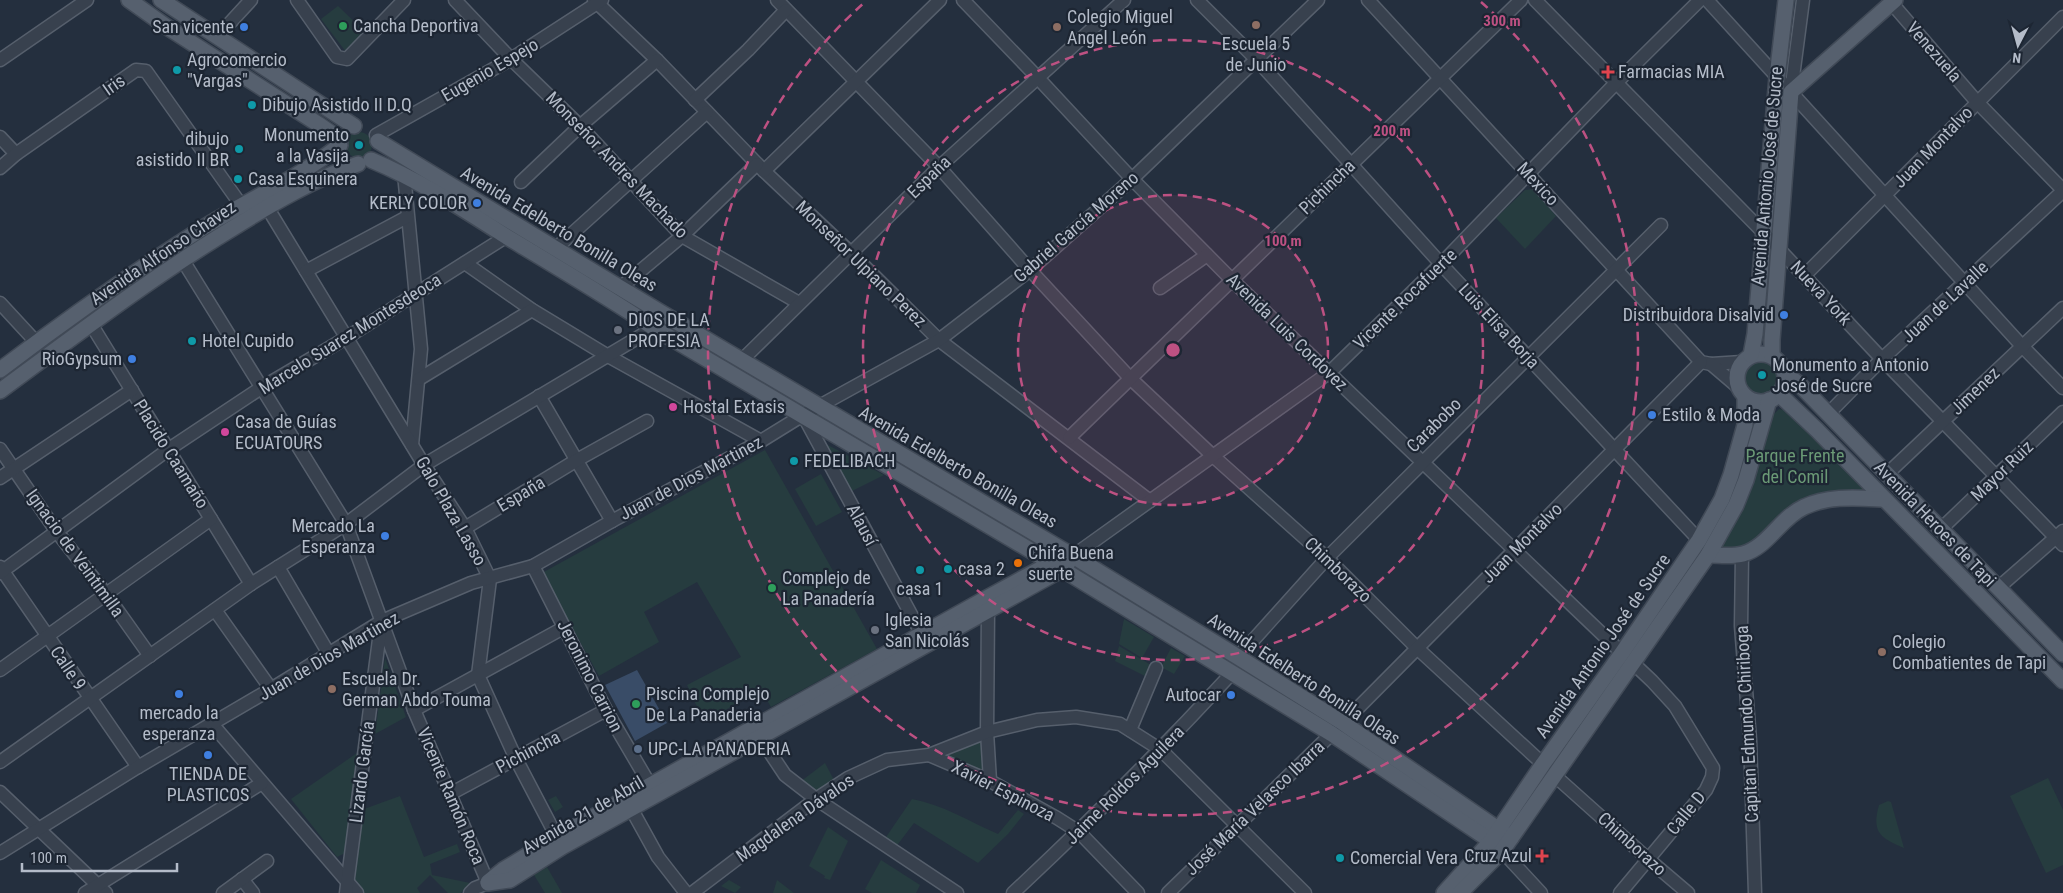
<svg xmlns="http://www.w3.org/2000/svg" width="2063" height="893" font-family="'Roboto Condensed',sans-serif">
	<rect width="100%" height="100%" fill="#242f3e"/>
	<g fill="#263c3f">
		<path d="M338,6L366,33L346,52L321,19Z"/>
		<circle cx="359" cy="145" r="13"/>
		<path d="M1533,189L1556,216L1525,249L1496,218L1525,190Z"/>
		<circle cx="1760" cy="377" r="17"/>
		<path d="M1779,409L1791,411L1873,495L1850,493L1776,523L1745,548L1718,551L1770,418Z"/>
		<path d="M826,444L884,475L850,492L823,447Z"/>
		<path d="M765,450L877,649L771,707L761,690L704,722L687,685L741,657L697,582L644,612L659,642L599,676L542,573Z"/>
		<path d="M821,474L842,512L816,526L795,489Z"/>
		<path d="M1124,619L1154,637L1142,658L1119,644Z"/>
		<path d="M1119,646L1156,668L1151,679L1115,661Z"/>
		<path d="M1171,648L1185,656L1174,674L1161,667Z"/>
		<path d="M385,658L406,717L375,734Z"/>
		<path d="M982,741L985,774L948,758V755Z"/>
		<path d="M357,753L345,853L337,857L291,799Z"/>
		<path d="M825,763L834,780L816,794L800,782Z"/>
		<path d="M2048,778L2063,810V865L2046,873L2010,796Z"/>
		<path d="M400,796L424,857L457,844L460,852L430,864L432,875L470,883L461,893H448L430,875L417,888L420,893H363L352,880L364,809Z"/>
		<path d="M556,796L563,807L555,812L548,800Z"/>
		<path d="M912,799C944,805 968,821 998,834L1018,810L1024,814L1008,834L978,863L914,823L895,848L884,840Z"/>
		<path d="M1888,801L1891,802L1904,848C1881,838 1871,833 1879,805Z"/>
		<path d="M828,827L848,841L830,880L824,878L825,876L809,866Z"/>
		<path d="M881,860L920,885L916,893H872L865,889Z"/>
		<path d="M547,867L562,893H545L534,875Z"/>
		<path d="M729,880L741,887L735,893L721,886Z"/>
		<path d="M777,880L794,893H773Z"/>
	</g>
	<path fill="#394c67" d="M637,670L667,723L635,741L605,685Z"/>
	<g fill="none" stroke-linecap="round" stroke-linejoin="round">
		<g stroke="#565f6c" stroke-width="15">
			<g id="minor">
				<path d="M297,0L337,57L347,59L404,0"/>
				<path d="M455,0L511,59L580,126L682,236L799,303"/>
				<path d="M594,0L657,60L764,171L851,253L939,340L1150,501"/>
				<path d="M777,0L939,167L1030,270L1130,378L1213,456L1327,558L1417,648L1543,764"/>
				<path d="M963,0L1038,78L1132,179L1231,279L1622,653"/>
				<path d="M1197,0L1257,60L1441,264L1699,540"/>
				<path d="M1368,0L1701,362L1711,364L1742,362"/>
				<path d="M1535,0L1764,233L1882,359L2063,545"/>
				<path d="M1707,0L2022,346L2063,388"/>
				<path d="M1889,0L1977,102L2063,190"/>
				<path d="M217,37L251,0"/>
				<path d="M0,60L87,0"/>
				<path d="M1791,92L1803,0"/>
				<path d="M695,100L748,50L786,10"/>
				<path d="M376,135L511,59L602,0"/>
				<path d="M0,137L16,154"/>
				<path d="M0,168L16,154L136,70L146,71L241,205"/>
				<path d="M764,171L940,0"/>
				<path d="M404,174L421,349L412,445"/>
				<path d="M521,182L580,126L657,60"/>
				<path d="M267,207L424,465L465,528L490,579L478,675L516,759L561,845"/>
				<path d="M555,249L707,112"/>
				<path d="M182,259L346,524L414,710L488,883"/>
				<path d="M465,263L532,310L608,356L761,441"/>
				<path d="M306,271L407,217"/>
				<path d="M1804,276L2063,17"/>
				<path d="M620,288L682,236L757,164"/>
				<path d="M1160,288L1207,255"/>
				<path d="M0,303L36,342"/>
				<path d="M91,324L251,584"/>
				<path d="M741,361L939,167L1124,0"/>
				<path d="M1711,364L1738,387"/>
				<path d="M419,379L532,310"/>
				<path d="M539,396L612,521"/>
				<path d="M1828,414L1882,359L2063,191"/>
				<path d="M803,415L926,642"/>
				<path d="M1069,438L1521,0"/>
				<path d="M0,449L57,532L106,594L150,656"/>
				<path d="M1887,474L2063,308"/>
				<path d="M0,478L132,390"/>
				<path d="M465,528L577,460L647,421"/>
				<path d="M1941,529L2063,412"/>
				<path d="M1742,555L1741,626L1750,740L1755,893"/>
				<path d="M1073,556L1330,372L1441,264L1616,83L1700,0"/>
				<path d="M533,566L606,710L650,785"/>
				<path d="M0,567L138,767"/>
				<path d="M278,567L329,654"/>
				<path d="M0,573L169,449L261,388L346,338L507,236"/>
				<path d="M1998,588L2063,531"/>
				<path d="M985,604L988,610L987,732L990,781"/>
				<path d="M215,610L271,689"/>
				<path d="M1238,657L1327,558L1661,225"/>
				<path d="M0,670L211,519"/>
				<path d="M414,710L565,627"/>
				<path d="M212,724L357,893"/>
				<path d="M755,730L785,775L816,799L957,893"/>
				<path d="M1130,730L1156,668"/>
				<path d="M929,755L990,781L1057,818L1079,832L1138,893"/>
				<path d="M0,762L251,584L346,524L424,465L654,328"/>
				<path d="M1554,775L1648,859L1688,893"/>
				<path d="M0,792L106,893"/>
				<path d="M450,794L606,710"/>
				<path d="M627,801L658,857L686,893"/>
				<path d="M1502,851L1541,893"/>
				<path d="M0,853L138,767L271,689L382,621L471,583L533,566L612,521L761,441L803,415L939,340L1030,270L1132,179L1318,0"/>
				<path d="M242,879L253,893"/>
				<path d="M85,893L262,783"/>
				<path d="M223,893L267,861"/>
				<path d="M346,893L381,624"/>
				<path d="M470,893L475,888L488,883"/>
				<path d="M692,893L816,799L848,778L887,760L929,755L987,732L1037,720L1076,717L1120,724L1161,750L1305,893"/>
				<path d="M1013,893C1089,822 1162,749 1232,673"/>
				<path d="M1168,893L1350,716L1701,362"/>
				<path d="M1620,893L1706,790L1712,777L1713,768L1675,706L1652,681L1634,664"/>
			</g>
		</g>
		<g stroke="#414a57" stroke-width="18">
			<g id="major">
				<path d="M129,0L167,27L318,124L338,138L340,141"/>
				<path d="M161,0L354,126"/>
				<path d="M378,141L660,312L1073,556L1238,657L1343,723L1511,838"/>
				<path d="M371,160C419,180 463,209 507,237C557,267 606,296 654,328L1052,563L1332,734L1491,841L1502,851"/>
				<circle cx="1761" cy="378" r="24"/>
				<path d="M1751,355L1755,334L1777,77L1786,0"/>
				<path d="M1772,356V340L1791,92L1895,0"/>
				<path d="M0,370C67,319 135,271 206,226C249,200 302,176 340,145"/>
				<path d="M1785,373L1800,385L2063,654"/>
				<path d="M0,391C76,335 152,277 233,228C273,203 314,179 358,164"/>
				<path d="M1779,394L1817,430L2063,681"/>
				<path d="M1708,555C1719,555 1732,557 1743,554C1768,547 1780,518 1804,507C1828,495 1859,498 1884,499"/>
				<path d="M488,882L503,870L557,837L983,600L1042,568L1060,560"/>
				<path d="M488,883L510,880L562,847L1063,569L1068,563"/>
				<path d="M1444,893L1491,841L1543,764L1622,653L1699,540L1722,499L1731,475L1745,425V396"/>
				<path d="M1460,893L1502,851L1511,838L1708,555L1736,505L1746,480L1769,400"/>
			</g>
		</g>
		<use href="#minor" stroke="#38414e" stroke-width="12"/>
		<use href="#major" stroke="#56606e" stroke-width="15"/>
	</g>
	<circle cx="1173" cy="350" r="155" fill="#bd5182" fill-opacity=".12"/>
	<g fill="none" stroke="#bd5182" stroke-width="2.5" stroke-dasharray="9 6">
		<circle cx="1173" cy="350" r="155"/>
		<circle cx="1173" cy="350" r="310"/>
		<path d="M1481 2A465 465 0 1 1 865 2"/>
	</g>
	<g fill="#8d6e63" stroke="#1d2633" stroke-width="2">
		<circle cx="1256" cy="25" r="5"/>
		<circle cx="1057" cy="27" r="5"/>
		<circle cx="1882" cy="652" r="5"/>
		<circle cx="332" cy="689" r="5"/>
	</g>
	<g fill="#2e9e5b" stroke="#1d2633" stroke-width="2">
		<circle cx="343" cy="26" r="5"/>
		<circle cx="772" cy="588" r="5"/>
		<circle cx="636" cy="704" r="5"/>
	</g>
	<g fill="#3f7fe0" stroke="#1d2633" stroke-width="2">
		<circle cx="244" cy="27" r="5"/>
		<circle cx="477" cy="203" r="5"/>
		<circle cx="1784" cy="315" r="5"/>
		<circle cx="132" cy="359" r="5"/>
		<circle cx="1652" cy="415" r="5"/>
		<circle cx="385" cy="536" r="5"/>
		<circle cx="179" cy="694" r="5"/>
		<circle cx="1231" cy="695" r="5"/>
		<circle cx="208" cy="755" r="5"/>
	</g>
	<g fill="#0f9aa8" stroke="#1d2633" stroke-width="2">
		<circle cx="177" cy="70" r="5"/>
		<circle cx="252" cy="105" r="5"/>
		<circle cx="359" cy="145" r="5"/>
		<circle cx="239" cy="149" r="5"/>
		<circle cx="238" cy="179" r="5"/>
		<circle cx="192" cy="341" r="5"/>
		<circle cx="1762" cy="375" r="5"/>
		<circle cx="794" cy="461" r="5"/>
		<circle cx="948" cy="569" r="5"/>
		<circle cx="920" cy="570" r="5"/>
		<circle cx="1340" cy="858" r="5"/>
	</g>
	<g fill="#e0444e" stroke="#1d2633" stroke-width="2">
		<path d="M1605.5 64.5h5v5h5v5h-5v5h-5v-5h-5v-5h5z"/>
		<path d="M1539.5 848.5h5v5h5v5h-5v5h-5v-5h-5v-5h5z"/>
	</g>
	<g fill="#6b7280" stroke="#1d2633" stroke-width="2">
		<circle cx="618" cy="330" r="5"/>
		<circle cx="875" cy="630" r="5"/>
	</g>
	<g fill="#d1479c" stroke="#1d2633" stroke-width="2">
		<circle cx="673" cy="407" r="5"/>
		<circle cx="225" cy="432" r="5"/>
	</g>
	<circle fill="#e8710a" stroke="#1d2633" stroke-width="2" cx="1018" cy="563" r="5"/>
	<circle fill="#5c6f8a" stroke="#1d2633" stroke-width="2" cx="638" cy="749" r="5"/>
	<g text-anchor="middle" stroke-width="4.5" stroke-linejoin="round" paint-order="stroke">
		<g font-size="18" fill="#b4bcc9" stroke="#1d2633" text-anchor="start">
			<text x="1067" y="23">Colegio Miguel<tspan x="1067" dy="21">Angel León</tspan></text>
			<text x="353" y="32">Cancha Deportiva</text>
			<text x="234" y="33" text-anchor="end">San vicente</text>
			<text x="1256" y="50" text-anchor="middle">Escuela 5<tspan x="1256" dy="21">de Junio</tspan></text>
			<text x="187" y="66">Agrocomercio<tspan x="187" dy="21">"Vargas"</tspan></text>
			<text x="1618" y="78">Farmacias MIA</text>
			<text x="262" y="111">Dibujo Asistido II D.Q</text>
			<text x="349" y="141" text-anchor="end">Monumento<tspan x="349" dy="21">a la Vasija</tspan></text>
			<text x="229" y="145" text-anchor="end">dibujo<tspan x="229" dy="21">asistido II BR</tspan></text>
			<text x="248" y="185">Casa Esquinera</text>
			<text x="467" y="209" text-anchor="end">KERLY COLOR</text>
			<text x="1774" y="321" text-anchor="end">Distribuidora Disalvid</text>
			<text x="628" y="326">DIOS DE LA<tspan x="628" dy="21">PROFESIA</tspan></text>
			<text x="202" y="347">Hotel Cupido</text>
			<text x="122" y="365" text-anchor="end">RioGypsum</text>
			<text x="1772" y="371">Monumento a Antonio<tspan x="1772" dy="21">José de Sucre</tspan></text>
			<text x="683" y="413">Hostal Extasis</text>
			<text x="1662" y="421">Estilo &amp; Moda</text>
			<text x="235" y="428">Casa de Guías<tspan x="235" dy="21">ECUATOURS</tspan></text>
			<text x="804" y="467">FEDELIBACH</text>
			<text x="375" y="532" text-anchor="end">Mercado La<tspan x="375" dy="21">Esperanza</tspan></text>
			<text x="1028" y="559">Chifa Buena<tspan x="1028" dy="21">suerte</tspan></text>
			<text x="958" y="575">casa 2</text>
			<text x="782" y="584">Complejo de<tspan x="782" dy="21">La Panadería</tspan></text>
			<text x="920" y="595" text-anchor="middle">casa 1</text>
			<text x="885" y="626">Iglesia<tspan x="885" dy="21">San Nicolás</tspan></text>
			<text x="1892" y="648">Colegio<tspan x="1892" dy="21">Combatientes de Tapi</tspan></text>
			<text x="342" y="685">Escuela Dr.<tspan x="342" dy="21">German Abdo Touma</tspan></text>
			<text x="646" y="700">Piscina Complejo<tspan x="646" dy="21">De La Panaderia</tspan></text>
			<text x="1221" y="701" text-anchor="end">Autocar</text>
			<text x="179" y="719" text-anchor="middle">mercado la<tspan x="179" dy="21">esperanza</tspan></text>
			<text x="648" y="755">UPC-LA PANADERIA</text>
			<text x="208" y="780" text-anchor="middle">TIENDA DE<tspan x="208" dy="21">PLASTICOS</tspan></text>
			<text x="1532" y="862" text-anchor="end">Cruz Azul</text>
			<text x="1350" y="864">Comercial Vera</text>
		</g>
		<g font-size="18" fill="#b4bcc9" stroke="#1d2633">
			<text transform="translate(1934 52) rotate(49)" y="6">Venezuela</text>
			<text transform="translate(490 70) rotate(-30)" y="6">Eugenio Espejo</text>
			<text transform="translate(114 85) rotate(-35)" y="6">Iris</text>
			<text transform="translate(1933 147) rotate(-46)" y="6">Juan Montalvo</text>
			<text transform="translate(617 165) rotate(46)" y="6">Monseñor Andres Machado</text>
			<text transform="translate(1767 176) rotate(-85)" y="6">Avenida Antonio José de Sucre</text>
			<text transform="translate(929 177) rotate(-44)" y="6">España</text>
			<text transform="translate(1538 184) rotate(47)" y="6">Mexico</text>
			<text transform="translate(1327 187) rotate(-44)" y="6">Pichincha</text>
			<text transform="translate(1076 227) rotate(-41)" y="6">Gabriel García Moreno</text>
			<text transform="translate(559 229) rotate(31)" y="6">Avenida Edelberto Bonilla Oleas</text>
			<text transform="translate(163 253) rotate(-34)" y="6">Avenida Alfonso Chavez</text>
			<text transform="translate(861 264) rotate(44)" y="6">Monseñor Ulpiano Perez</text>
			<text transform="translate(1821 293) rotate(47)" y="6">Nueva York</text>
			<text transform="translate(1405 299) rotate(-44)" y="6">Vicente Rocafuerte</text>
			<text transform="translate(1945 302) rotate(-43)" y="6">Juan de Lavalle</text>
			<text transform="translate(1499 326) rotate(47)" y="6">Luis Elisa Borja</text>
			<text transform="translate(1287 332) rotate(44)" y="6">Avenida Luis Cordovez</text>
			<text transform="translate(350 334) rotate(-32)" y="6">Marcelo Suarez Montesdeoca</text>
			<text transform="translate(1975 391) rotate(-44)" y="6">Jimenez</text>
			<text transform="translate(1434 425) rotate(-45)" y="6">Carabobo</text>
			<text transform="translate(171 454) rotate(58)" y="6">Placido Caamaño</text>
			<text transform="translate(958 467) rotate(30)" y="6">Avenida Edelberto Bonilla Oleas</text>
			<text transform="translate(2002 471) rotate(-44)" y="6">Mayor Ruiz</text>
			<text transform="translate(691 478) rotate(-28)" y="6">Juan de Dios Martinez</text>
			<text transform="translate(521 494) rotate(-31)" y="6">España</text>
			<text transform="translate(451 511) rotate(60)" y="6">Galo Plaza Lasso</text>
			<text transform="translate(1935 524) rotate(46)" y="6">Avenida Heroes de Tapi</text>
			<text transform="translate(862 525) rotate(62)" y="6">Alausí</text>
			<text transform="translate(1522 543) rotate(-45)" y="6">Juan Montalvo</text>
			<text transform="translate(75 553) rotate(54)" y="6">Ignacio de Veintimilla</text>
			<text transform="translate(1338 570) rotate(44)" y="6">Chimborazo</text>
			<text transform="translate(1603 646) rotate(-55)" y="6">Avenida Antonio José de Sucre</text>
			<text transform="translate(329 656) rotate(-30)" y="6">Juan de Dios Martinez</text>
			<text transform="translate(68 668) rotate(56)" y="6">Calle 9</text>
			<text transform="translate(590 676) rotate(63)" y="6">Jeronimo Carrion</text>
			<text transform="translate(1304 679) rotate(33)" y="6">Avenida Edelberto Bonilla Oleas</text>
			<text transform="translate(1747 724) rotate(-93)" y="6">Capitan Edmundo Chiriboga</text>
			<text transform="translate(528 752) rotate(-28)" y="6">Pichincha</text>
			<text transform="translate(362 772) rotate(-83)" y="6">Lizardo García</text>
			<text transform="translate(1125 785) rotate(-45)" y="6">Jaime Roldos Aguilera</text>
			<text transform="translate(1003 791) rotate(27)" y="6">Xavier Espinoza</text>
			<text transform="translate(451 796) rotate(67)" y="6">Vicente Ramón Roca</text>
			<text transform="translate(1255 808) rotate(-44)" y="6">José María Velasco Ibarra</text>
			<text transform="translate(1686 813) rotate(-51)" y="6">Calle D</text>
			<text transform="translate(583 815) rotate(-30)" y="6">Avenida 21 de Abril</text>
			<text transform="translate(795 818) rotate(-35)" y="6">Magdalena Dávalos</text>
			<text transform="translate(1632 844) rotate(42)" y="6">Chimborazo</text>
		</g>
		<g font-size="18" fill="#6b9a76" stroke="#1d2633">
			<text x="1795" y="462">Parque Frente<tspan x="1795" dy="21">del Comil</tspan></text>
		</g>
	</g>
	<circle cx="1173" cy="350" r="8" fill="#bd5182" stroke="#1d2633" stroke-width="2.5"/>
	<g font-size="15" text-anchor="middle" font-weight="bold" fill="#bd5182" stroke="#1d2633" stroke-width="4.5" stroke-linejoin="round" paint-order="stroke">
		<text x="1502" y="26">300 m</text>
		<text x="1392" y="136">200 m</text>
		<text x="1283" y="246">100 m</text>
	</g>
	<g transform="translate(2018 45) rotate(186)" stroke="#1d2633" stroke-width="4" paint-order="stroke">
	<path d="M0-4L9 19L0 12L-9 19Z" fill="#b4bcc9"/>
	<text y="-8" font-size="14" font-weight="bold" text-anchor="middle" fill="#b4bcc9">N</text>
	</g>
	<path d="M22 863v8h155v-8" fill="none" stroke="#b4bcc9" stroke-width="2.5"/>
	<text x="30" y="863" font-size="15" fill="#b4bcc9" stroke="#1d2633" stroke-width="4" paint-order="stroke">100 m</text>
</svg>
